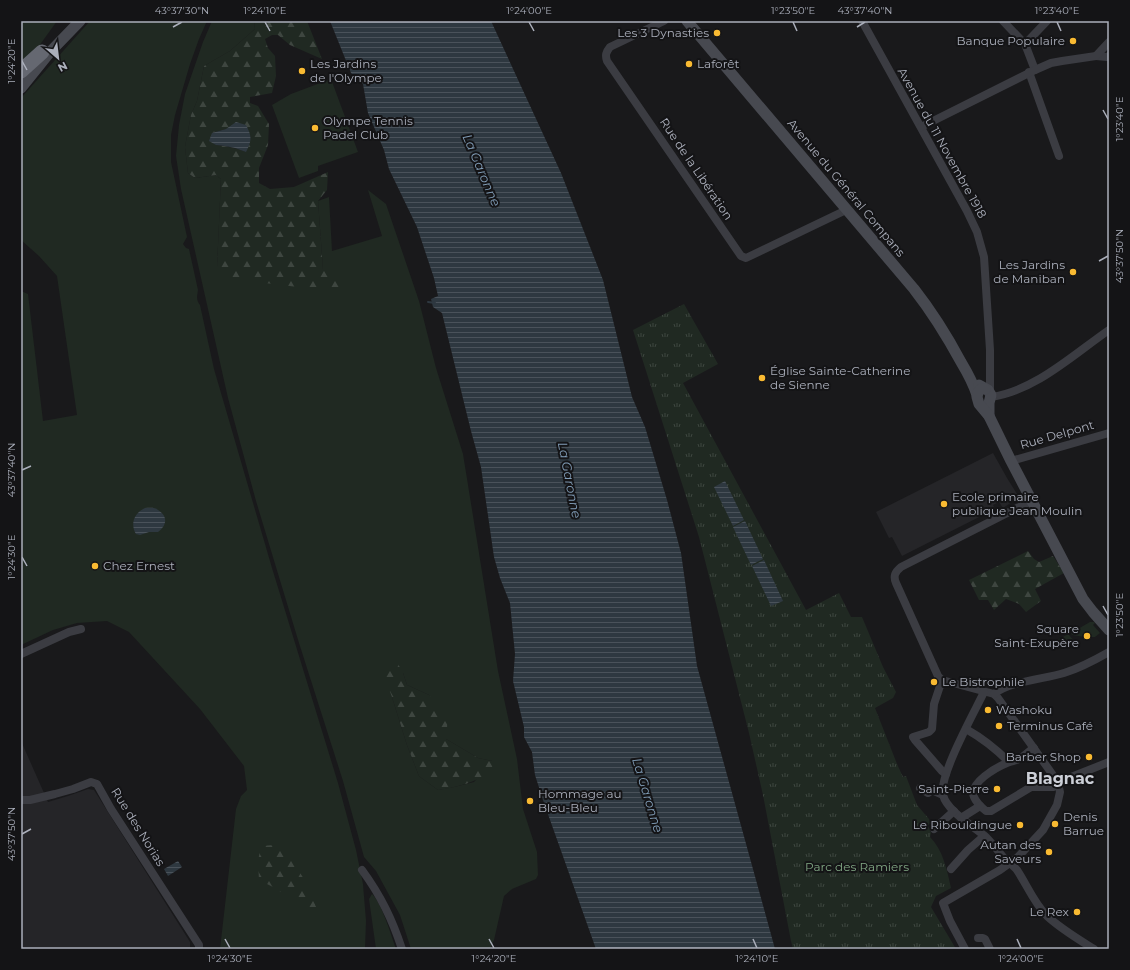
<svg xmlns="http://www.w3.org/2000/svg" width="1130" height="970" font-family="Montserrat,sans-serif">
	<defs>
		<pattern id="forest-firs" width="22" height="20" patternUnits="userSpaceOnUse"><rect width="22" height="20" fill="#202922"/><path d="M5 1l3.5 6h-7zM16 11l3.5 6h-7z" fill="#3e4640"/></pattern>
		<pattern id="park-tufts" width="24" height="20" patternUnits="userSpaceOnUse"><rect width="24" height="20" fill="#202922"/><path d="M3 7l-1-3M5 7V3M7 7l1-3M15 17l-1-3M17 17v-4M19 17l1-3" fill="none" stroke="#3e4640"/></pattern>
		<pattern id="water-rules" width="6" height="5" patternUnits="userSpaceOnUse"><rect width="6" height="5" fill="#2e3840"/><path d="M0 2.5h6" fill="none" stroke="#4a525a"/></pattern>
	</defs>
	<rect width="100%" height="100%" fill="#19191b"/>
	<g fill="#252528">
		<path d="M993,453L1007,478L1019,497L1003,508L999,502L993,505L995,509L902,556L892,537L889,538L876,512Z"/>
		<path d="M21,741L48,802L68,796L88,789L94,790L190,942V949H21Z"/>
	</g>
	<g fill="#202922" fill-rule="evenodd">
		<path d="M21,21H57L39,46L21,64Z"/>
		<path d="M90,21H207L199,39L190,64L175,115L171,135V162L187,237L183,244L186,248L189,249L198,290C197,297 196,300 200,305L214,369L272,568L338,783L356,850L363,884L366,921L365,949H220L236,809L241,796L247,790L244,766L200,709L129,632L107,621L77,623L53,630L21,645V291L28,294L43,421L77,415L57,276L39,256L21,240V98Z"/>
		<path d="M212,21H254L255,29L230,51L204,66L197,101L191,115L185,147L188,173L195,178L216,175L221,179L217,268L323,270L318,201L329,197L332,251L382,236L368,190L386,204L419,301L436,368L463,454L498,671L517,759L523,809L537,852L538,875L536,879L512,889L504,896L494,940L490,949H411L400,915L376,871L364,857L343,781L299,643L256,501L228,398L181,189L176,156L179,125L185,94L203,42ZM403,673L407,685L429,695L446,739L478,758L492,761L474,782L454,787L438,790L419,776L407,745L392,697Z"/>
		<path d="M331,79L358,152L318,166V171L299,178L272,105L291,94Z"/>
		<path d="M1090,622H1094L1095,623L1093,625L1100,633L1095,637H1091L1087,638L1085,637L1072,635L1071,633Z"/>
		<path d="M1068,634L1078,645L1074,648L1072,645L1070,646L1065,645L1060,646L1057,640L1060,638L1061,640L1064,639L1063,637Z"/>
		<path d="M372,894C382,904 391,935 396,949H376L369,899Z"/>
	</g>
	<g fill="url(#forest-firs)" fill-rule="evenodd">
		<path d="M254,21H307L322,59L290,45L278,35H272L265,39L268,48L275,56L276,76L272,93L250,97V103L258,106L269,124L268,145L259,168V183L270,189L294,187L328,172L327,190L318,201L323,270L336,269L340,292L223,278L217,268L221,179L216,175L195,178L188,173L185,147L191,115L197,101L204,66L230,51L255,29ZM226,129L246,152C236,148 227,146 216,145L212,133Z"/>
		<path d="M1028,551L1034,559L1039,562L1053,556L1064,573L1035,589L1041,601L1026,612L1019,604L1006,599L994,610L988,600H979L969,580Z"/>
		<path d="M398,664L403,673L407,685L429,695L448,716L446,739L478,758L492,761L493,772C473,782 460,787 438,790L419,776L407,745L392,697L383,673L388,667Z"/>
		<path d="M274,845L290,857L309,887L316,907H304L273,887L259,880L258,861L261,846Z"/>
	</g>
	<path fill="url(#park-tufts)" d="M684,304L718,364L683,383L806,610L839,593L851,617H862L883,667L896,692L893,698L875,708L897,764L903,777L906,776L917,805L929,819L930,823L928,826L931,833L930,837C943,850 947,870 951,888L936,896L931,907L956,949H793L791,941L763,795L749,733L699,537L633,330Z"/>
	<g fill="url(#water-rules)">
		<path d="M330,21H491L561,173L603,280L632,397L645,427L667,500L681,553L697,666L775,949H596L544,803L535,775L532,752L524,737V727L513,681L515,654L510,603L500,578L494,557L481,467L471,431L442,313L433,307L431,299L438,296L434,278L417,227L389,169L384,150L368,113L363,84L351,73Z"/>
		<path d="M236,122L246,125C252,137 252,140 246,152L235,148L225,146L216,145L209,141L212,133L226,129Z"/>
		<path d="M725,481L744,520L733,526L714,487Z"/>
		<path d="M145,508C149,508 155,507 158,510C169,517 166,526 158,532H149L140,535L136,534C130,524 134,513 145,508Z"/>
		<path d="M745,521L763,559L751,565L733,527Z"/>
		<path d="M764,560L783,601L771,606L752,566Z"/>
		<path d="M178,861L182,867L168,876L164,869Z"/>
	</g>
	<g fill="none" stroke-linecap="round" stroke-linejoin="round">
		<path stroke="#2e3840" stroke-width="2" d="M428,302L435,303"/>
		<g stroke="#3b3c42" stroke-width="8">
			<path d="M664,21L610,47C606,52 605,55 607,61L741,256L746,258L842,212L847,209"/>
			<path d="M862,21L967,211L977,232L984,257L990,350V392"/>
			<path d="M1003,21L1025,44L1035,70"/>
			<path d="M1025,44L1047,21"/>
			<path d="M1096,56L1107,57L1109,56"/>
			<path d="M1029,72L1059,156"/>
			<path d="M921,127L1035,70L1051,63L1062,61L1096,56L1109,42"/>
			<path d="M991,397C1035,391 1074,354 1109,330"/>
			<path d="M1011,461L1109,433"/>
			<path d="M21,654L69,632L81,629"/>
			<path d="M942,680L994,694L998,698L1055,778L1058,783L1060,792L1057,805L1043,830L1018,857L1000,870L943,903L950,921L965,949"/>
			<path d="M942,680L938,676L896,583C893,576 895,572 901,567L1031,501"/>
			<path d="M942,680L934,704L932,729L929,732L913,737L915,740L942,771L946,774"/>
			<path d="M984,692C975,711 938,777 943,795C947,811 973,826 986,837C992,843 998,851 1004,858C1008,862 1013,865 1017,870C1027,885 1034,903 1047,916C1061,929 1078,939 1094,949"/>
			<path d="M994,694C1010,681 1045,679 1064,673C1080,668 1095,660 1109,652"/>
			<path d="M966,729C982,738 996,749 1009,762"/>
			<path d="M1034,748C1029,751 1024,756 1019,759C1015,761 1011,761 1007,763C997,767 968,783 974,797C976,802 981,807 986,811H991L1031,787H1053L1066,779L1109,762"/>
			<path d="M920,788L928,793L932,790L943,795"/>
			<path d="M21,800H30L55,794L73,789L91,782L97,784L111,809L199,945V949"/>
			<path d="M961,818L980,806"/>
			<path d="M934,829L954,811"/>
			<path d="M951,869L968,850L984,836"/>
			<path d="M362,870C381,896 392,919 402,949"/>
			<path d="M978,938H983L985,939L990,949"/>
		</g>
		<g stroke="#474950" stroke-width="11">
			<path d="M687,21L914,289C932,312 947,336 961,362C967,372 973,383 977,395"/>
			<path d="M21,88L50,52L80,21"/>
			<path d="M979,385L988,390L991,395L989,403V416"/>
			<path d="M985,389H981L978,392L977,397L979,404L989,416L1011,461L1083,599L1093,612L1109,630"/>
		</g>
		<path stroke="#656871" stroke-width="15" d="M21,71L42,52"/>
	</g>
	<path fill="none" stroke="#abafbb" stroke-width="1.5" d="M265,22L270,31M529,22L534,31M793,22L797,31M1057,22L1061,31M173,27L182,22M857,27L865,22M22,61L27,70M1103,110L1108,119M1099,261L1108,256M22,470L31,466M22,557L27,566M1103,606L1108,615M22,834L31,829M225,939L230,948M489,939L494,948M753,939L757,948M1017,939L1021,948"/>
	<g fill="#f9ba32" stroke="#141416" stroke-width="1.5">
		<circle cx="717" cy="33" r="4"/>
		<circle cx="1073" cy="41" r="4"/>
		<circle cx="689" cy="64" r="4"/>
		<circle cx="302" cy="71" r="4"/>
		<circle cx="315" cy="128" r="4"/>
		<circle cx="1073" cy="272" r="4"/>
		<circle cx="762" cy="378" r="4"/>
		<circle cx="944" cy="504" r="4"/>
		<circle cx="95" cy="566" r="4"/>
		<circle cx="1087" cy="636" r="4"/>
		<circle cx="934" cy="682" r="4"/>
		<circle cx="988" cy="710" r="4"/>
		<circle cx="999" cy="726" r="4"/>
		<circle cx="1089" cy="757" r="4"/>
		<circle cx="997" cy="789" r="4"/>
		<circle cx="530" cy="801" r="4"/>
		<circle cx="1055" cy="824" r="4"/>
		<circle cx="1020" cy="825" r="4"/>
		<circle cx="1049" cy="852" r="4"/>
		<circle cx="1077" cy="912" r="4"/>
	</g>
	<g text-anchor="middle" stroke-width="4" stroke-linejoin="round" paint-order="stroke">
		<g font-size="12" fill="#abafbb" stroke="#141416" text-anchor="start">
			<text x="709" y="37" text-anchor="end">Les 3 Dynasties</text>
			<text x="1065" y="45" text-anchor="end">Banque Populaire</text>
			<text x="310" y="68">Les Jardins<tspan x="310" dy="14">de l'Olympe</tspan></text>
			<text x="697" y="68">Laforêt</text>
			<text x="323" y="125">Olympe Tennis<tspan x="323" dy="14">Padel Club</tspan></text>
			<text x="1065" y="269" text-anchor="end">Les Jardins<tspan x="1065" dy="14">de Maniban</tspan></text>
			<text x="770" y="375">Église Sainte-Catherine<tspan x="770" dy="14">de Sienne</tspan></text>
			<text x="952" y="501">Ecole primaire<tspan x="952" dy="14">publique Jean Moulin</tspan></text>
			<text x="103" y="570">Chez Ernest</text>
			<text x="1079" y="633" text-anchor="end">Square<tspan x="1079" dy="14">Saint-Exupère</tspan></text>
			<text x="942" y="686">Le Bistrophile</text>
			<text x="996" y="714">Washoku</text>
			<text x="1007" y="730">Terminus Café</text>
			<text x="1081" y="761" text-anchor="end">Barber Shop</text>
			<text x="989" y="793" text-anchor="end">Saint-Pierre</text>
			<text x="538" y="798">Hommage au<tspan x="538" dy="14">Bleu-Bleu</tspan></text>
			<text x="1063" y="821">Denis<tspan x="1063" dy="14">Barrue</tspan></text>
			<text x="1012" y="829" text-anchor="end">Le Ribouldingue</text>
			<text x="1041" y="849" text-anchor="end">Autan des<tspan x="1041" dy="14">Saveurs</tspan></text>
			<text x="1069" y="916" text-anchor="end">Le Rex</text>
		</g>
		<g font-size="12" fill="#abafbb" stroke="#141416">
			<text transform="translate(942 143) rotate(61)" y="4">Avenue du 11 Novembre 1918</text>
			<text transform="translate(696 169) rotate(56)" y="4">Rue de la Libération</text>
			<text transform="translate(846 188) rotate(50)" y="4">Avenue du Général Compans</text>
			<text transform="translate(1057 435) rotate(-16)" y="4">Rue Delpont</text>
			<text transform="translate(138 827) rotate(58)" y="4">Rue des Norias</text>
		</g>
		<g font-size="12" fill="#81a784" stroke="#141416">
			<text x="857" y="871">Parc des Ramiers</text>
		</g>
		<g font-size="13" font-style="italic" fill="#819db7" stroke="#141416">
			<text transform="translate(482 170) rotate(67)" y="5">La Garonne</text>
			<text transform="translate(570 480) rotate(79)" y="5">La Garonne</text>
			<text transform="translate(648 795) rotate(73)" y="5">La Garonne</text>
		</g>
		<g font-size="16" font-weight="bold" fill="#cccfd7" stroke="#141416">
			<text x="1060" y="784">Blagnac</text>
		</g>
	</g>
	<rect width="1130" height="970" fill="none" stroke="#141416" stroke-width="44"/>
	<g transform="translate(58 58) rotate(152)" stroke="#141416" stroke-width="3" paint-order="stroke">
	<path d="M0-3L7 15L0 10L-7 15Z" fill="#abafbb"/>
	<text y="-6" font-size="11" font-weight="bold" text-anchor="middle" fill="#abafbb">N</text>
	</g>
	<rect x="22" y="22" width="1086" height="926" fill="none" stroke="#abafbb" stroke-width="1.5"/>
	<g font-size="10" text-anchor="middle" fill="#abafbb">
		<text x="182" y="14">43°37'30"N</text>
		<text x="265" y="14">1°24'10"E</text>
		<text x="529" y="14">1°24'00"E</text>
		<text x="793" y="14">1°23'50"E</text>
		<text x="865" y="14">43°37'40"N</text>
		<text x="1057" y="14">1°23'40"E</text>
		<text transform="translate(11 61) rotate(-90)" y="4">1°24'20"E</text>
		<text transform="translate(1119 119) rotate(-90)" y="4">1°23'40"E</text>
		<text transform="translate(1119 256) rotate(-90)" y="4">43°37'50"N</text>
		<text transform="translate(11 470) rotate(-90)" y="4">43°37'40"N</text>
		<text transform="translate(11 557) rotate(-90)" y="4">1°24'30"E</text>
		<text transform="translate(1119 615) rotate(-90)" y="4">1°23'50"E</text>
		<text transform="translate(11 834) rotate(-90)" y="4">43°37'50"N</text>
		<text x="230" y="962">1°24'30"E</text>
		<text x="494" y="962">1°24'20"E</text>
		<text x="757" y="962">1°24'10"E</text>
		<text x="1021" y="962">1°24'00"E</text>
	</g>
</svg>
